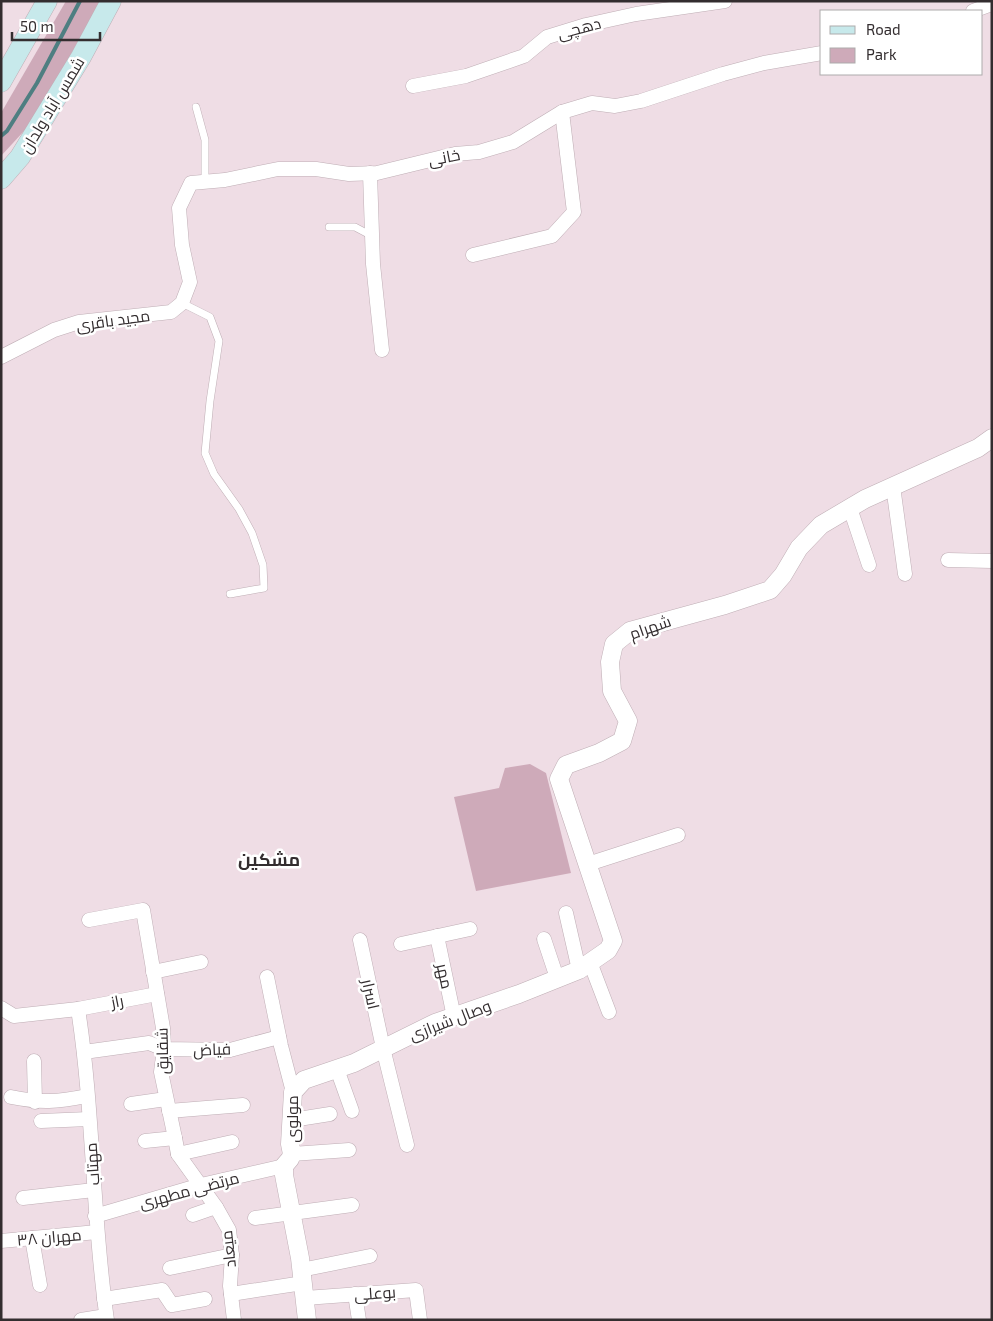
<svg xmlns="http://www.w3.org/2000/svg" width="993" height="1321" font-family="'Exo 2',Cairo,sans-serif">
	<rect width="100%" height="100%" fill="#efdde5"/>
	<g fill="#ceaab9">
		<path d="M66,1H100L36,118L1,156V113Z"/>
		<path d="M530,764L546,773L571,873L476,891L454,797L499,788L505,768Z"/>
	</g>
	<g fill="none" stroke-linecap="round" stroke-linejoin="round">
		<path stroke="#4e7e81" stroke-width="4" d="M1,136L7,131L37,83L80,1"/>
		<g stroke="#bfaeb5" stroke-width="8">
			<g id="service">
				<path d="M196,107L205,140V182"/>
				<path d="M329,227H355L372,236"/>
				<path d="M182,303L210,317L219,341L210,401L205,453L214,474L239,509L252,533L263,565L264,588L230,594"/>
			</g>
		</g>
		<g stroke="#bfaeb5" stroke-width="15">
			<g id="minor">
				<path d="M973,11L992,4"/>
				<path d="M413,86L466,76L524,56L547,37L586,25L636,14L725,1"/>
				<path d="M370,173L373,264L382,350"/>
				<path d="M473,255L552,236L574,212L562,112"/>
				<path d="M1,357L54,330L79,322L171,312L182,303L190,282L182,245L179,208L191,183L225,180L278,169H316L349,174L377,173L455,154L479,152L513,142L562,112L592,103L615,106L641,101L723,74L764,63L822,53"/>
				<path d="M893,486L905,574"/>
				<path d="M850,508L869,565"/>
				<path d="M948,560L992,561"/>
				<path d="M588,864L678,835"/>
				<path d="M566,913L579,970"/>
				<path d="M89,920L143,910L163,1028L164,1049L161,1072L175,1138L178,1154L216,1207L229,1230L232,1255L230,1286L234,1320"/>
				<path d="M437,936L454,1017"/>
				<path d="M544,939L557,978"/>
				<path d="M360,940L383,1048L407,1145"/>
				<path d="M401,944L470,929"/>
				<path d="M590,962L609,1012"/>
				<path d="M153,972L201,962"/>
				<path d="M267,977L281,1046L293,1092"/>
				<path d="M1,1008L14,1016L78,1009L157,994"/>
				<path d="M78,1009C94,1112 92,1217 107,1320"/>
				<path d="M84,1052L149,1043L164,1049L230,1050L279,1037"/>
				<path d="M34,1061L35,1102"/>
				<path d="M337,1069L352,1111"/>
				<path d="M11,1097C41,1103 57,1102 87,1096"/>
				<path d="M131,1104L166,1099"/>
				<path d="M169,1111L243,1105"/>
				<path d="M292,1120L330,1114"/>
				<path d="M41,1121L89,1119"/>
				<path d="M145,1141L175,1138"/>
				<path d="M178,1154L232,1142"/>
				<path d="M292,1154L349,1150"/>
				<path d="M23,1198L94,1190"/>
				<path d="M193,1215L216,1207"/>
				<path d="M95,1216L201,1185L284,1166"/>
				<path d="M255,1218L352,1205"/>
				<path d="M32,1238L40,1285"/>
				<path d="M1,1241L97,1232"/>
				<path d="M170,1268L232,1255"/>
				<path d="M301,1270L370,1256"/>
				<path d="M231,1294L303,1283"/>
				<path d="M355,1294L359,1320"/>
				<path d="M305,1298L416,1290L420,1320"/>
				<path d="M104,1299L162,1290L172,1305L205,1299"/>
				<path d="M81,1320L106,1316"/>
			</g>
		</g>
		<g stroke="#bfaeb5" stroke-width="19">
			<path id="tertiary" d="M307,1320L300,1258L284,1175V1166L290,1159L292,1154L290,1144L293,1092L304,1080L354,1063L435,1023L519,994L579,970L608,950L613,941L559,779L566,765L599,753L622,741L628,721L612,691L610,662L614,644L630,631L725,605L770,590L783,575L799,548L821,525L865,499L978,448L992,438"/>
		</g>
		<g stroke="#bfaeb5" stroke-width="21">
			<g id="secondary">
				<path d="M1,82L47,1"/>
				<path d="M1,179L20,157L81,57L111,1"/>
			</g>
		</g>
		<use href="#service" stroke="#fff" stroke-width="7"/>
		<use href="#minor" stroke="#fff" stroke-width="14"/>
		<use href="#tertiary" stroke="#fff" stroke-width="18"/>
		<use href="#secondary" stroke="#c7e9eb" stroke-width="20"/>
	</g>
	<g text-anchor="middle" stroke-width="5" stroke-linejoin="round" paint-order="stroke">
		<g font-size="16" fill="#332d2f" stroke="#fff">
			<text transform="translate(579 28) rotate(-15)" y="6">دهچی</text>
			<text transform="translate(52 105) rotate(-59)" y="6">شمس آباد ولدان</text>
			<text transform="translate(444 157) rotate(-11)" y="6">خانی</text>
			<text transform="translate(113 320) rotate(-8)" y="6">مجید باقری</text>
			<text transform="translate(650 627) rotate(-19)" y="6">شهرام</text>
			<text transform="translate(445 976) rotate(78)" y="6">مهر</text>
			<text transform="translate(371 994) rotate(78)" y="6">اسرار</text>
			<text transform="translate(117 1001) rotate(-11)" y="6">راز</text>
			<text transform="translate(450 1020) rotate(-21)" y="6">وصال شیرازی</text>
			<text transform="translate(212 1049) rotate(-2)" y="6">فیاض</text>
			<text transform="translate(162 1051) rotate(-91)" y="6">شقایق</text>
			<text transform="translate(292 1119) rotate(-90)" y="6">مولوی</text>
			<text transform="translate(92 1164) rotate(-94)" y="6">مهتاب</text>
			<text transform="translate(189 1190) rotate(-15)" y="6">مرتضی مطهری</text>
			<text transform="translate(49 1237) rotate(-5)" y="6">مهران ۳۸</text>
			<text transform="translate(228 1249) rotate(-96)" y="6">میعاد</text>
			<text transform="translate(375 1293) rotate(-4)" y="6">بوعلی</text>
		</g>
		<g font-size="18" font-weight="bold" fill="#332d2f" stroke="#fff">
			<text x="269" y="866">مشکین</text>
		</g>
	</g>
	<rect width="993" height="1321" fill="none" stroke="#332d2f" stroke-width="5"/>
	<rect x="820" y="10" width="162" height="65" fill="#ffffff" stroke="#adabac"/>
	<rect x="830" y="26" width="25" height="8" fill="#c7e9eb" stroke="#adabac"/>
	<text x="866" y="35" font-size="15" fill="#332d2f">Road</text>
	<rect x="830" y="48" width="25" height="15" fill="#ceaab9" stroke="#adabac"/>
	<text x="866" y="60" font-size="15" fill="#332d2f">Park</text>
	<path d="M12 32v8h88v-8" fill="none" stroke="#332d2f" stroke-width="2.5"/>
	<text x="20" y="32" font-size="15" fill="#332d2f" stroke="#ffffff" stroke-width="4" paint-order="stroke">50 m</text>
</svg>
